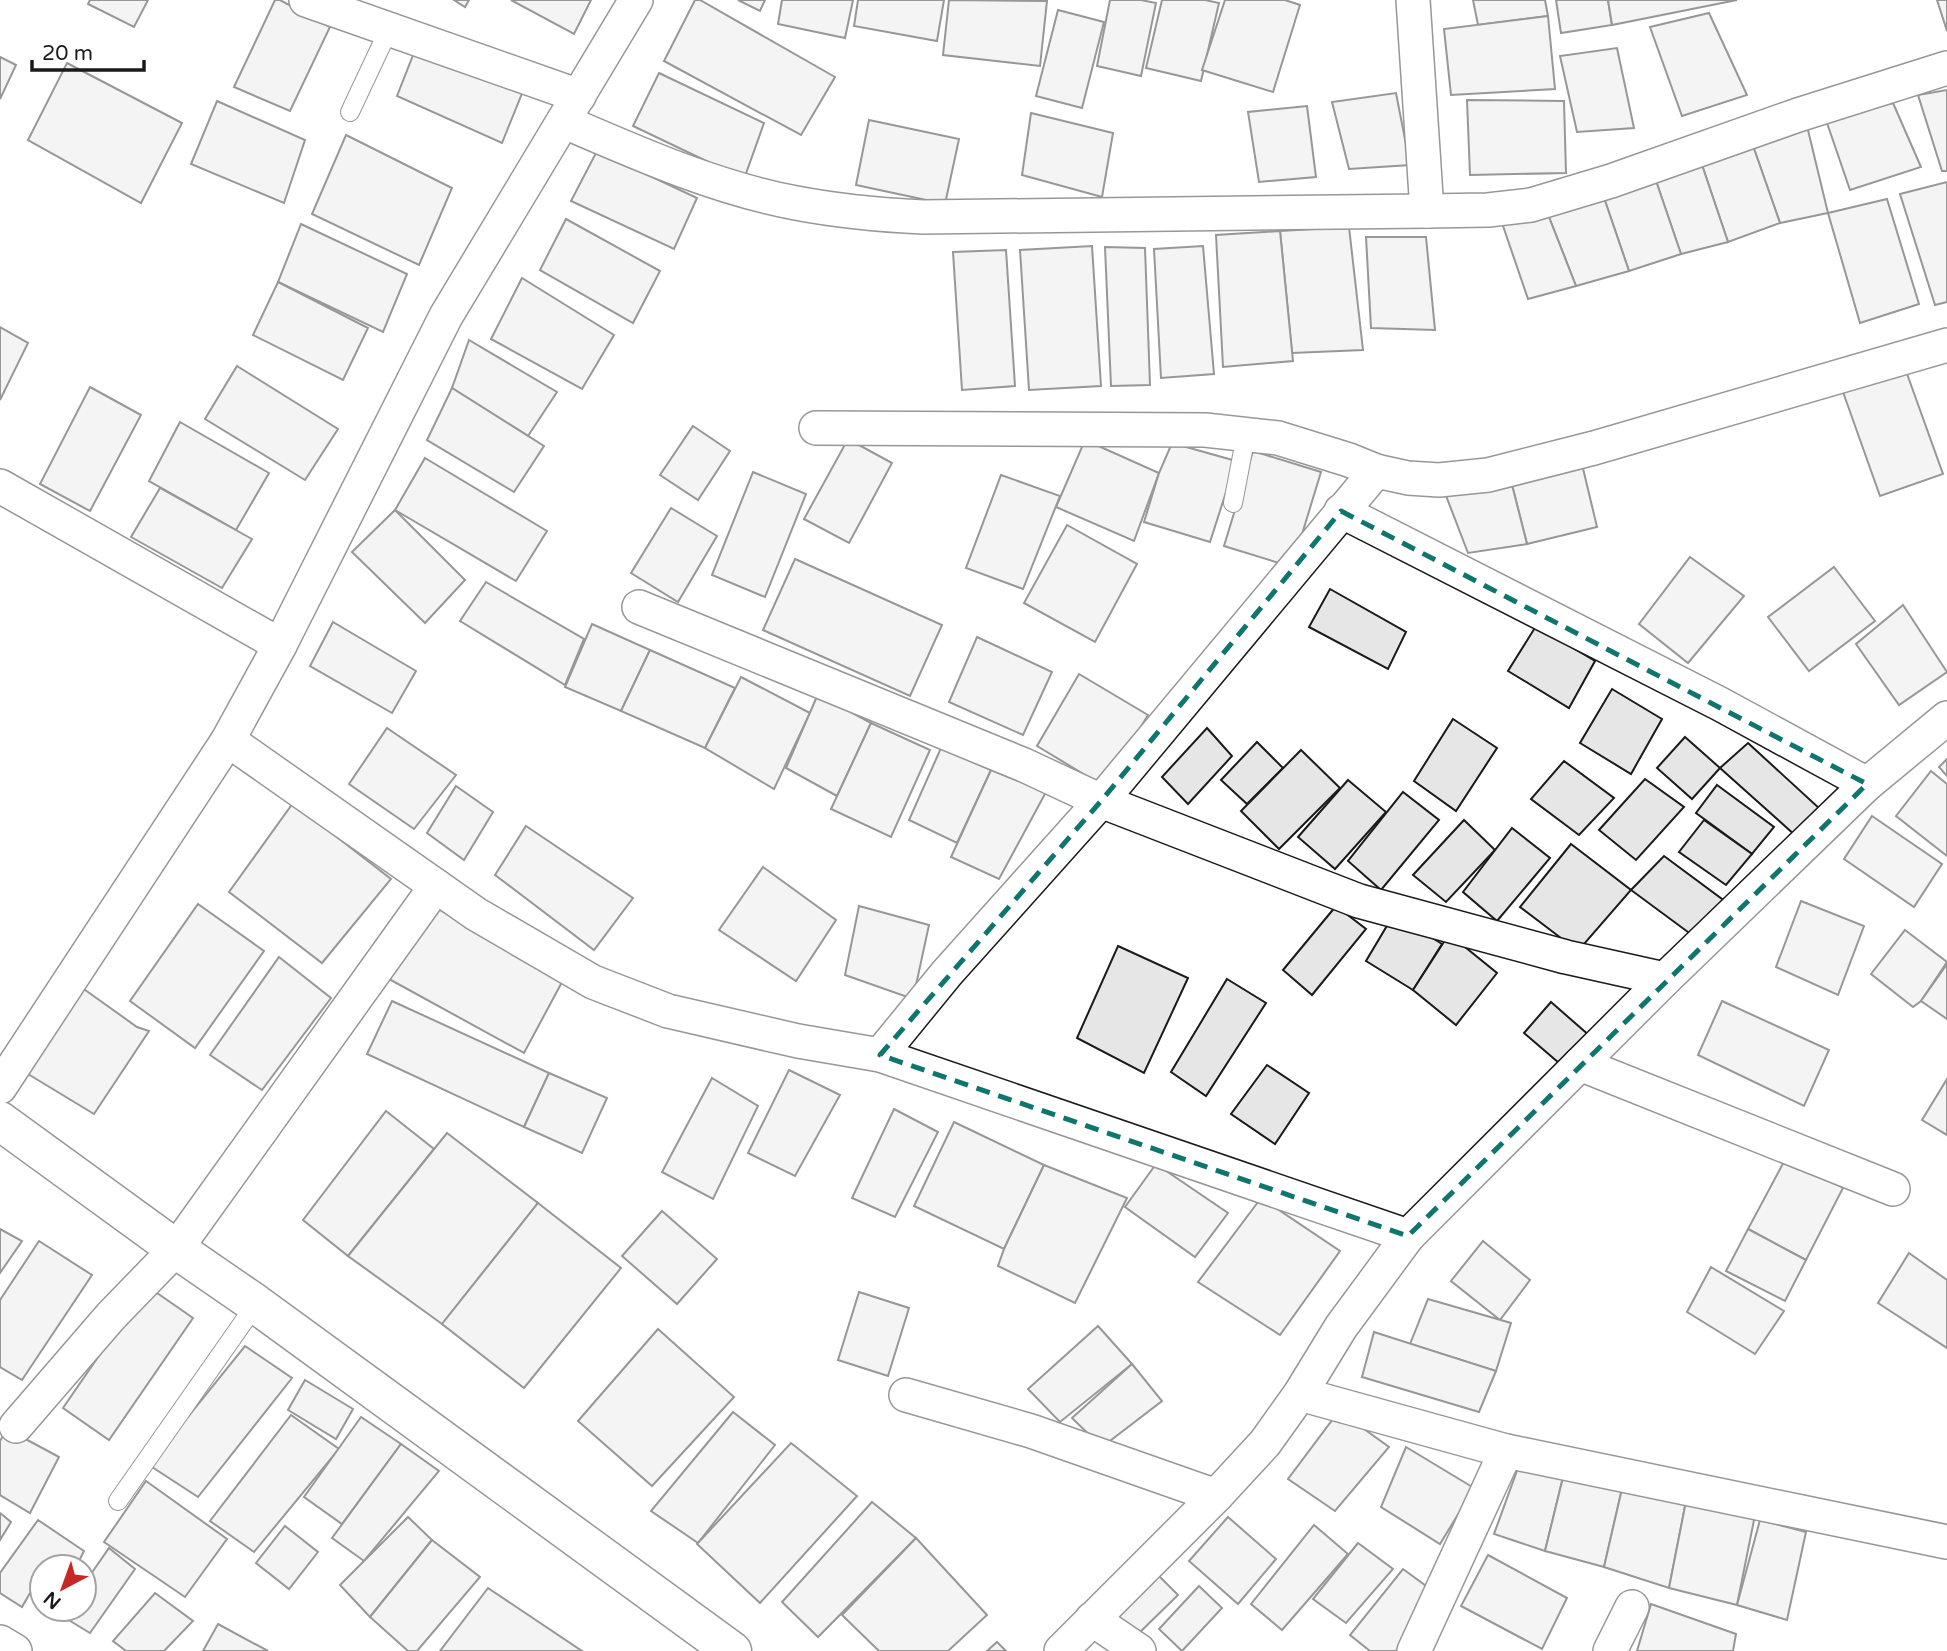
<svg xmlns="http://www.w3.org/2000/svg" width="1947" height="1651" font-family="'Varela Round',sans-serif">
	<rect width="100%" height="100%" fill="#fff"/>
	<g fill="#e6e6e6" stroke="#1a1a1a" stroke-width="2">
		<path d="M90,0H148L134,27L88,4Z"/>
		<path d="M275,0H280L330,27L290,111L234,87Z"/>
		<path d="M454,0H469L465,7Z"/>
		<path d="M511,0H591L574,34Z"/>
		<path d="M695,0H700L835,77L801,135L664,61Z"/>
		<path d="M738,0H765L760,11Z"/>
		<path d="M782,0H853L845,38L778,24Z"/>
		<path d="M858,0H944L937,41L854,26Z"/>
		<path d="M949,0L1047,1L1040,66L943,55Z"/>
		<path d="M1110,0H1141L1156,3L1141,76L1097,66Z"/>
		<path d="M1162,0H1205L1219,3L1201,81L1146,68Z"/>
		<path d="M1225,0H1285L1300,5L1273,92L1202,70Z"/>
		<path d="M1473,0H1545L1548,16L1478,25Z"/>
		<path d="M1556,0H1608L1612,25L1561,33Z"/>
		<path d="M1608,0H1737L1612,25Z"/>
		<path d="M1937,0H1947V31Z"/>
		<path d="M1058,10L1104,22L1082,108L1036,96Z"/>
		<path d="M1709,13L1747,95L1682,116L1650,27Z"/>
		<path d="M1548,16L1555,89L1451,95L1444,29Z"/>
		<path d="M419,40L525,86L502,143L397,96Z"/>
		<path d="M1617,48L1634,128L1577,132L1560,56Z"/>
		<path d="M0,57L16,65L0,99Z"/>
		<path d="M67,63L182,123L141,203L28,140Z"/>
		<path d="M659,73L764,123L744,179L633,126Z"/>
		<path d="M1947,90V171H1942L1918,95Z"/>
		<path d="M1396,93L1410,165L1349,169L1332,102Z"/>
		<path d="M1467,100L1564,101L1566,173L1470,175Z"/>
		<path d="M217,101L305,140L284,203L191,164Z"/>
		<path d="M1893,103L1921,167L1850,190L1826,120Z"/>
		<path d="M1307,106L1316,177L1259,182L1248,112Z"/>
		<path d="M1031,113L1113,133L1102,197L1022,175Z"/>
		<path d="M869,120L959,139L945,204L856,185Z"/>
		<path d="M1807,126L1828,213L1780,223L1752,143Z"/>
		<path d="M346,135L452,188L419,265L312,214Z"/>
		<path d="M1752,143L1780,223L1728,242L1701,162Z"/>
		<path d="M597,151L697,198L674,249L571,201Z"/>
		<path d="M1701,162L1728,242L1681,254L1654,175Z"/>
		<path d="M1654,175L1681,254L1629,271L1602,192Z"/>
		<path d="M1947,182V302L1935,305L1900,194Z"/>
		<path d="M1602,192L1629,271L1576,286L1547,212Z"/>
		<path d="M1887,199L1919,304L1860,323L1828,213Z"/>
		<path d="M1547,212L1576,286L1528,299L1501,220Z"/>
		<path d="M566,219L660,271L633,323L540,270Z"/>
		<path d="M301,224L407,274L383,332L278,282Z"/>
		<path d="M1349,227L1363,350L1292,353L1280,231Z"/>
		<path d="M1280,231L1293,361L1223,367L1216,235Z"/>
		<path d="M1366,237H1426L1435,330L1371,328Z"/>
		<path d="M1092,246L1101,386L1029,390L1020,250Z"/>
		<path d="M1203,246L1214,374L1161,378L1154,249Z"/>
		<path d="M1105,247L1145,248L1150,385L1111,386Z"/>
		<path d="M1006,250L1015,386L962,390L953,252Z"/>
		<path d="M522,278L614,335L582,389L491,339Z"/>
		<path d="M278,282L368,328L343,380L253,335Z"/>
		<path d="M0,327L28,343L0,400Z"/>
		<path d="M469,340L557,392L528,436L452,388Z"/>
		<path d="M237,366L338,429L305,480L205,419Z"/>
		<path d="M1906,371L1943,474L1880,496L1843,392Z"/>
		<path d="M90,387L141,415L90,511L40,484Z"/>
		<path d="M452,388L544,446L514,492L427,440Z"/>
		<path d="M180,422L269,473L236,530L149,481Z"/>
		<path d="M693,426L730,451L698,500L660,475Z"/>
		<path d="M848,439L892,463L849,543L804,519Z"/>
		<path d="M1085,440L1159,473L1134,541L1056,507Z"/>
		<path d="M1172,443L1236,461L1210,542L1144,522L1159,473Z"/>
		<path d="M1253,451L1321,472L1292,567L1224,546Z"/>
		<path d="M425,458L547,531L516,581L395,510Z"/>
		<path d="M1581,460L1597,527L1527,544L1510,477Z"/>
		<path d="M753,472L806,494L765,597L712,575Z"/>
		<path d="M1001,475L1060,496L1023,589L966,568Z"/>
		<path d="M1510,477L1527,544L1468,553L1445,493Z"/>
		<path d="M160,488L252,539L222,588L131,537Z"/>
		<path d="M671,508L717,536L678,602L631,573Z"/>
		<path d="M395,510L465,580L425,623L352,552Z"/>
		<path d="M1067,525L1137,564L1095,642L1024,603Z"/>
		<path d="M1690,557L1744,596L1688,663L1639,624Z"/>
		<path d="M795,559L942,625L910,696L763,630Z"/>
		<path d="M1834,567L1875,621L1809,671L1768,617Z"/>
		<path d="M486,582L584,639L565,685L460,621Z"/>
		<path d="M1330,589L1406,632L1388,669L1309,627Z"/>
		<path d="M1903,605L1947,672L1899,705L1856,644Z"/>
		<path d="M333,622L416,671L392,713L310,666Z"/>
		<path d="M592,624L650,650L621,711L565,687Z"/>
		<path d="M1536,626L1595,661L1569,708L1508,671Z"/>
		<path d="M977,637L1052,672L1023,735L949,702Z"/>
		<path d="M650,650L735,688L705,748L621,711Z"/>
		<path d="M1079,674L1148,715L1105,787L1037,746Z"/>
		<path d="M741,677L810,713L774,789L705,748Z"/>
		<path d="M1612,689L1662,719L1631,774L1580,743Z"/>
		<path d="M818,694L871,723L837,796L786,768Z"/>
		<path d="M1453,719L1497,748L1456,811L1414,781Z"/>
		<path d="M871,723L930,750L891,837L831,809Z"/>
		<path d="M387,728L456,775L414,829L349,784Z"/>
		<path d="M1207,728L1232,756L1188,804L1162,777Z"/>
		<path d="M1685,737L1720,768L1692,799L1657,768Z"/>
		<path d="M1257,742L1283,768L1247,804L1221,780Z"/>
		<path d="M1748,743L1820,809L1796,836L1720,768Z"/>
		<path d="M941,748L991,770L957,843L909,820Z"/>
		<path d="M1301,750L1340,788L1279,849L1241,811Z"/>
		<path d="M1947,759V776L1939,767Z"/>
		<path d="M1564,761L1614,798L1579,835L1531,799Z"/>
		<path d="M991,770L1046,792L999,879L951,857Z"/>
		<path d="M1931,771L1947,784V856L1896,816Z"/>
		<path d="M1645,779L1684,807L1636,860L1599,830Z"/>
		<path d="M1348,780L1386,812L1335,869L1298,837Z"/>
		<path d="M1717,785L1774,827L1752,854L1696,813Z"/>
		<path d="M456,786L493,812L464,860L427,833Z"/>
		<path d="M1403,792L1439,820L1381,890L1348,861Z"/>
		<path d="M293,803L391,879L322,963L229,892Z"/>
		<path d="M1872,816L1942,864L1914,907L1844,859Z"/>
		<path d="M1464,820L1495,850L1446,902L1413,875Z"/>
		<path d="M1704,820L1752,854L1726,885L1679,852Z"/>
		<path d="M526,826L633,898L594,950L495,875Z"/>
		<path d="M1512,828L1550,858L1497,921L1463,892Z"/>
		<path d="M1571,844L1631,890L1578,951L1520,907Z"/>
		<path d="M1664,856L1726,902L1696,938L1631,890Z"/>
		<path d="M763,867L836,920L796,981L719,930Z"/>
		<path d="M1801,901L1864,926L1838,995L1776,967Z"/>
		<path d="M198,904L264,951L195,1048L130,1001Z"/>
		<path d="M430,904L562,982L524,1053L389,979Z"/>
		<path d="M859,906L929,925L913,999L845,975Z"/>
		<path d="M1336,906L1366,929L1312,995L1283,970Z"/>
		<path d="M1394,914L1442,944L1413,990L1366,961Z"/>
		<path d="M1905,930L1947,962L1921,1001L1913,1007L1871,974Z"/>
		<path d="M1449,934L1497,973L1456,1025L1413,990Z"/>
		<path d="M1118,946L1188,978L1144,1073L1077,1038Z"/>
		<path d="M279,957L331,998L262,1090L210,1055Z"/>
		<path d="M1947,964V1019L1921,1001Z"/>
		<path d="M1227,979L1266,1003L1206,1096L1171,1072Z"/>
		<path d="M81,987L137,1027L149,1031L94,1114L28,1074Z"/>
		<path d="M392,1001L549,1073L524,1127L367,1054Z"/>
		<path d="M1722,1001L1829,1050L1804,1106L1698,1055Z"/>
		<path d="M1551,1002L1591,1037L1566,1069L1524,1033Z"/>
		<path d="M1267,1065L1309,1093L1275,1144L1231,1114Z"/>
		<path d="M789,1070L840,1095L795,1176L748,1153Z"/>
		<path d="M549,1073L607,1098L582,1153L524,1127Z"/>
		<path d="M712,1078L758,1106L713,1199L662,1172Z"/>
		<path d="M1947,1079V1135L1922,1120Z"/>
		<path d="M894,1109L938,1132L895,1217L852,1198Z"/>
		<path d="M386,1111L434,1149L348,1256L303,1220Z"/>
		<path d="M954,1122L1044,1165L1004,1249L914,1206Z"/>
		<path d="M447,1133L538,1203L442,1324L348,1256Z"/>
		<path d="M1787,1156L1843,1188L1806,1260L1748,1229Z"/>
		<path d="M1156,1164L1228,1213L1195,1257L1125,1207Z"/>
		<path d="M1044,1165L1127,1198L1075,1303L998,1266L1004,1249Z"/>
		<path d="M1261,1198L1340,1251L1280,1335L1198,1282Z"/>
		<path d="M538,1203L621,1268L524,1388L442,1324Z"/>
		<path d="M662,1211L717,1259L677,1304L622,1256Z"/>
		<path d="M0,1229L22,1241L0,1273Z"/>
		<path d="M1748,1229L1806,1260L1785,1301L1726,1271Z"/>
		<path d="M39,1241L92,1275L22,1380L0,1367V1300Z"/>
		<path d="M1483,1241L1530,1280L1500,1320L1451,1281Z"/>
		<path d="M1909,1253L1947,1280V1348L1878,1303Z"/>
		<path d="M1711,1267L1784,1311L1755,1354L1687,1312Z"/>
		<path d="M147,1286L193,1318L109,1440L63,1408Z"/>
		<path d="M859,1292L909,1308L888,1376L838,1360Z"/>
		<path d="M1428,1299L1511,1323L1496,1371L1410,1344Z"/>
		<path d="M1098,1326L1132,1364L1060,1422L1028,1389Z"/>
		<path d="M658,1329L734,1397L652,1486L578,1421Z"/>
		<path d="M1374,1332L1496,1371L1479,1412L1362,1377Z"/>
		<path d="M245,1346L292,1378L198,1497L149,1465Z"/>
		<path d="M1132,1364L1162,1401L1102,1447L1072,1418Z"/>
		<path d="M305,1380L353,1409L336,1439L288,1410Z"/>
		<path d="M1339,1411L1389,1447L1335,1511L1288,1479Z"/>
		<path d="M733,1412L775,1445L698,1543L651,1511Z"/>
		<path d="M291,1415L339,1449L254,1552L210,1521Z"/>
		<path d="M361,1417L401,1444L342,1524L304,1497Z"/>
		<path d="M7,1429L59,1457L30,1513L0,1495V1441Z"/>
		<path d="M791,1443L857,1496L760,1603L697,1544Z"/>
		<path d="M401,1444L439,1471L364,1561L332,1538Z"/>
		<path d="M1406,1447L1474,1488L1440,1544L1381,1507Z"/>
		<path d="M1522,1457L1566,1465L1545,1551L1494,1534Z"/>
		<path d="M1566,1465L1624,1480L1604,1567L1545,1551Z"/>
		<path d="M1624,1480L1688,1491L1669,1588L1604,1567Z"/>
		<path d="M146,1481L227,1539L185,1597L104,1542Z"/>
		<path d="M1688,1491L1756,1510L1737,1605L1669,1588Z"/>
		<path d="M872,1502L916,1538L818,1637L782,1602Z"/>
		<path d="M0,1513L11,1522L0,1540Z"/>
		<path d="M408,1517L432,1540L370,1617L340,1585Z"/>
		<path d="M1228,1517L1276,1559L1238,1604L1189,1561Z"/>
		<path d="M38,1520L84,1551L76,1567H56L48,1562L45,1567H42V1572L22,1607L0,1593V1573Z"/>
		<path d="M1760,1520L1806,1532L1787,1620L1737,1605Z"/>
		<path d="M1314,1525L1348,1554L1282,1630L1251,1604Z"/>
		<path d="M285,1526L318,1552L289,1589L256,1563Z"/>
		<path d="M916,1538L987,1615L948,1651H879L842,1615Z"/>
		<path d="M432,1540L480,1577L417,1651H408L370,1617Z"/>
		<path d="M1358,1543L1393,1569L1346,1623L1313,1599Z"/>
		<path d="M109,1548L135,1569L90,1633L62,1616L67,1609H84V1584Z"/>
		<path d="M1488,1555L1567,1598L1542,1649L1461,1606Z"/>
		<path d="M1403,1569L1437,1594L1396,1651H1370L1350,1635Z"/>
		<path d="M1153,1570L1178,1595L1137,1635L1113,1611Z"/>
		<path d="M1199,1586L1222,1608L1182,1651L1159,1629Z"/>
		<path d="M488,1588L582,1651H440Z"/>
		<path d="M155,1593L193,1621L164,1651H126L113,1641Z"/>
		<path d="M1651,1604L1736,1634L1733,1651H1637Z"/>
		<path d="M218,1624L268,1651H203Z"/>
		<path d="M997,1642L1006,1651H987Z"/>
	</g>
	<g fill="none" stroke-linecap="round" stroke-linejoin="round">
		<g stroke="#1a1a1a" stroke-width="20">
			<g id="lane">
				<path d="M350,112L389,29"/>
				<path d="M1233,503L1246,435"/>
				<path d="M118,1501L256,1304"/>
			</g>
		</g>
		<g stroke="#1a1a1a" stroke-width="36">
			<g id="street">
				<path d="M306,0L579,96"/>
				<path d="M1413,0L1427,211L1488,210L1531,205L1611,181L1798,115L1947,68"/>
				<path d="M565,122C639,154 716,188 796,203C838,211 880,215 923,217L1427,211"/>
				<path d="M816,428L1205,430L1278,438L1349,460L1376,471L1101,801L947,973L880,1055"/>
				<path d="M1376,471L1408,478L1439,480L1488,475L1594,448L1947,345"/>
				<path d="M0,486L280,645"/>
				<path d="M1341,511L1720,704L1867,784"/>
				<path d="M639,607L1024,765L1101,801L1359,901L1566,957L1665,979"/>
				<path d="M228,740L476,914L593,982L668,1011L798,1041L880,1055L1408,1236"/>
				<path d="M1580,1064L1893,1189"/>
				<path d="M0,1087L228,740L280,645L446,316L636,0"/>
				<path d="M1300,1394L1506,1451L1947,1542"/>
				<path d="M906,1395L1031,1431L1216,1496"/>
				<path d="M16,1426L111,1316L176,1249L436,886"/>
				<path d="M1092,1619L1139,1651"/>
				<path d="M0,1642L15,1651"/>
				<path d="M1061,1651L1216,1496L1265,1443L1300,1394L1341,1327L1408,1236L1665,979L1867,784L1947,718"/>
				<path d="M1414,1651L1506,1451"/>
				<path d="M1610,1651L1632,1607"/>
			</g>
		</g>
		<g stroke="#1a1a1a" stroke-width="41">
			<path id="secondary" d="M0,1121L176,1249L256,1304L732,1651"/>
		</g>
		<use href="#lane" stroke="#fff" stroke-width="18"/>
		<use href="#street" stroke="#fff" stroke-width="33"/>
		<use href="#secondary" stroke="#fff" stroke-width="38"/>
	</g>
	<path d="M0 0H1947V1651H0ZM1341,511L1867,784L1408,1236L880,1055L1101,801Z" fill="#fff" fill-opacity=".55" fill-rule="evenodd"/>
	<path fill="none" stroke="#0f766e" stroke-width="5" stroke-dasharray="14 9" stroke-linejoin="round" d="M1341,511L1867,784L1408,1236L880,1055L1101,801Z"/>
	<g transform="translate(63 1588) rotate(221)"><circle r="33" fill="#ffffff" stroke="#a3a3a3" stroke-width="2"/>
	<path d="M0-5L12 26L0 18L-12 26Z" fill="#c62828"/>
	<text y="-10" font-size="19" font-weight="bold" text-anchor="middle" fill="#1a1a1a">N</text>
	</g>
	<path d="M32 60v10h112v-10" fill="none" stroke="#1a1a1a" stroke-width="3.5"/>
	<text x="42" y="60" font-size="21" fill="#1a1a1a" stroke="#ffffff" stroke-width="5" paint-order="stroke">20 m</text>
</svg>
